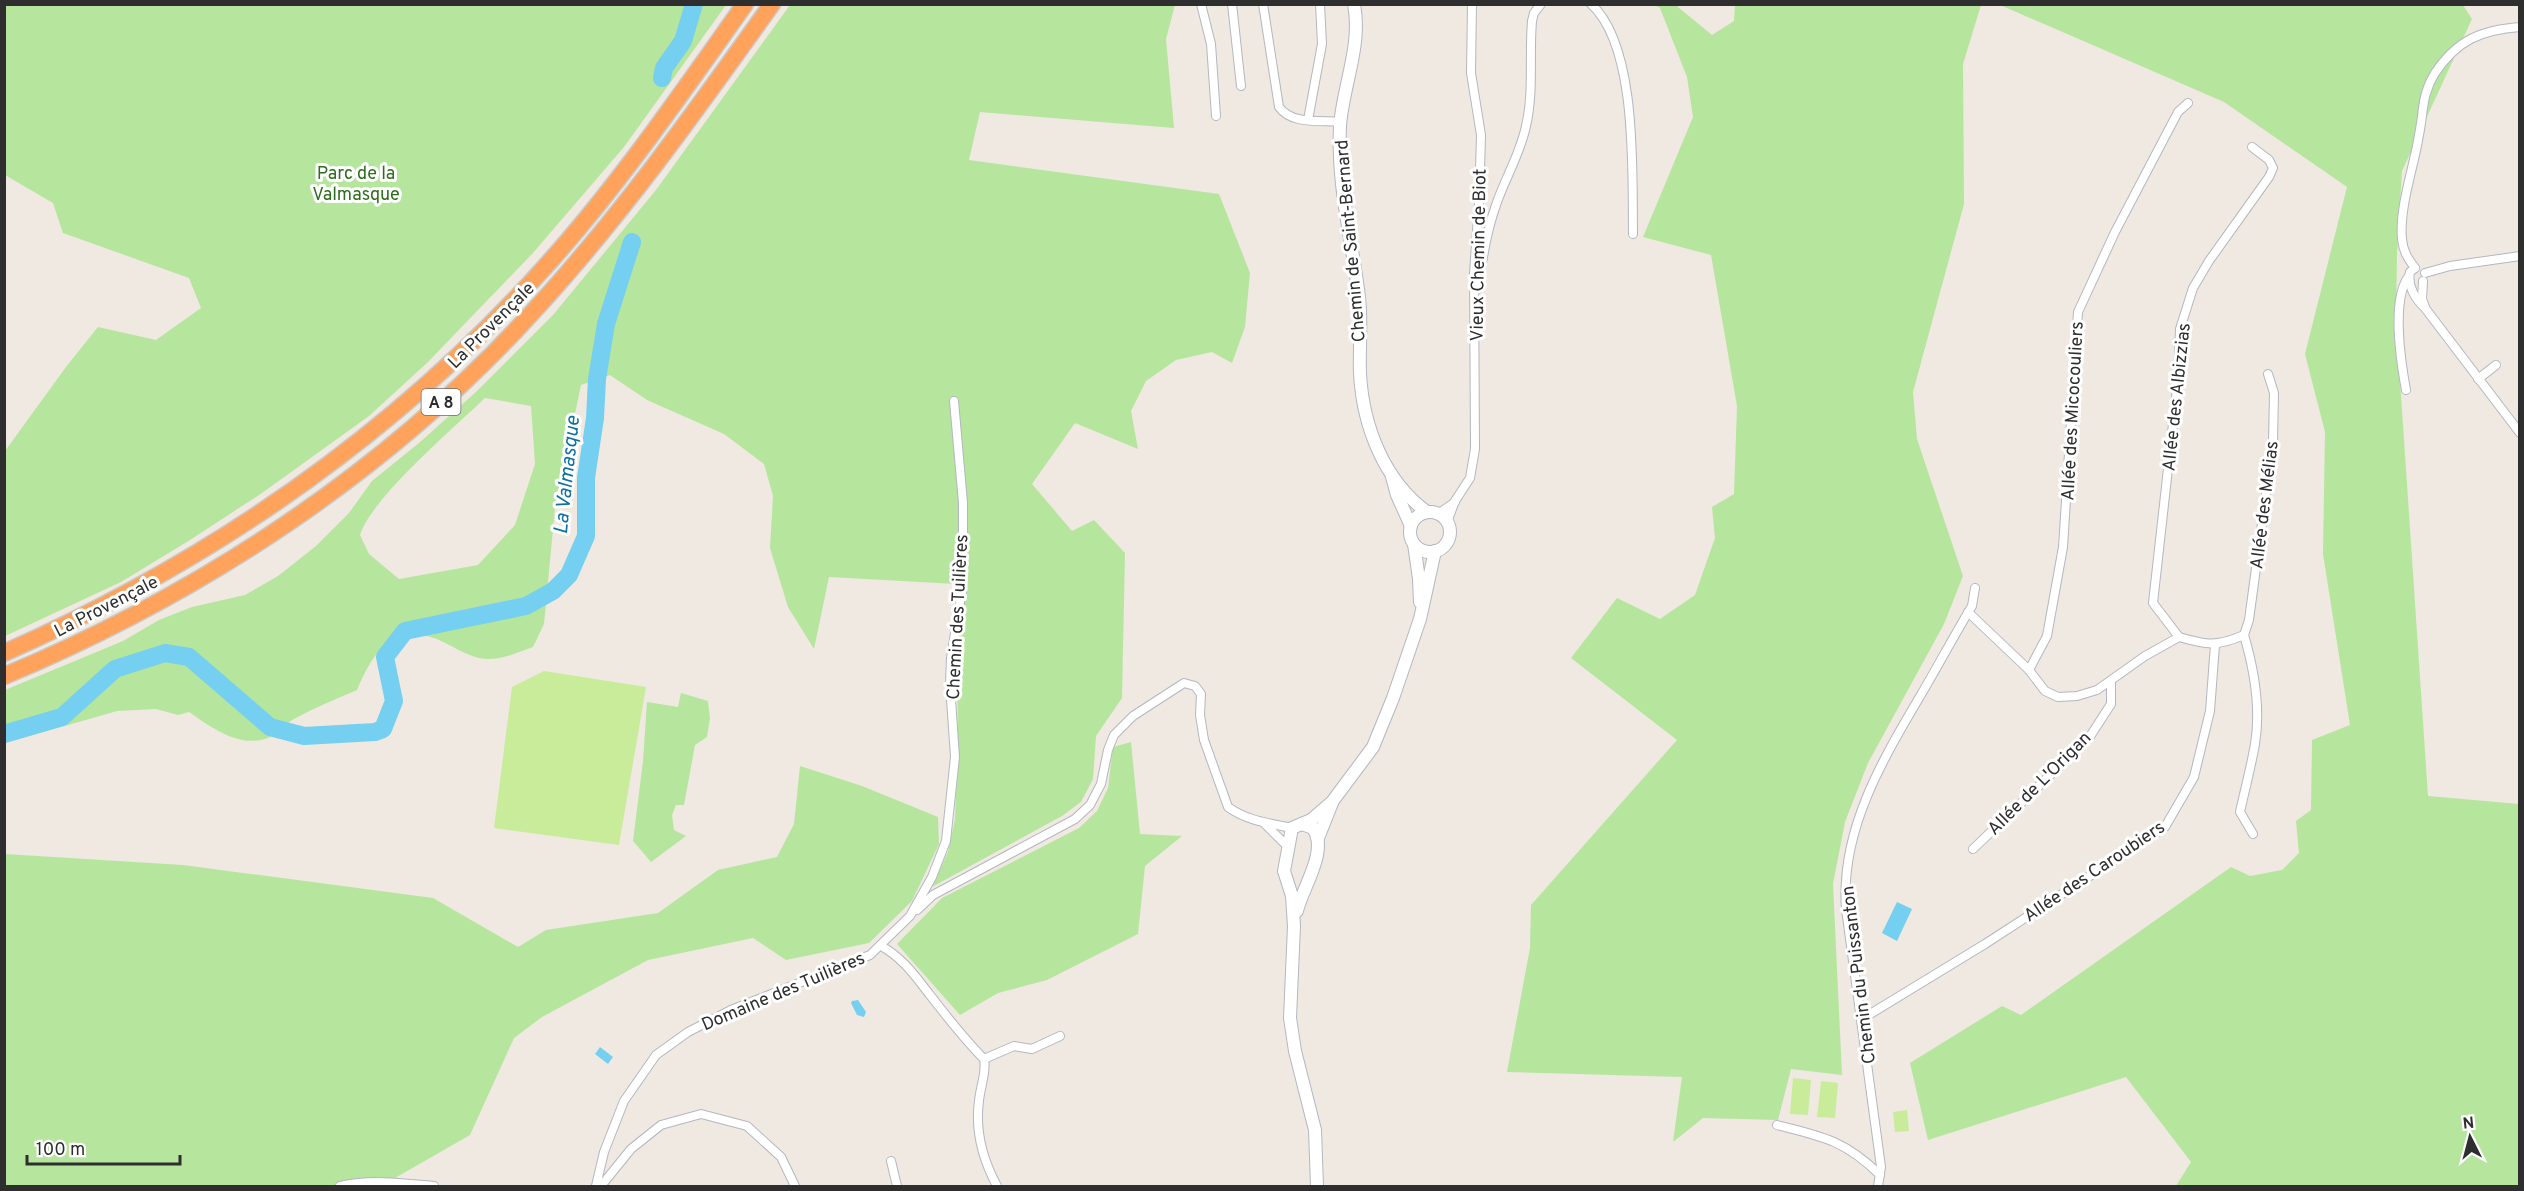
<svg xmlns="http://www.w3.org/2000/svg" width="2524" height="1191" font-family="Overpass,sans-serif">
	<rect width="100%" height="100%" fill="#efe9e1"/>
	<g fill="#b6e59e" fill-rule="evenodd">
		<path d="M5,4H726V5L624,147L532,254L428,362L369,416L262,493L190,540L121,582L5,636V451L66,367L98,327L156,340L201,308L189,278L63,233L53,203L5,175Z"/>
		<path d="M790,5H1175L1166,39L1174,128L980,112L969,160L1219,194L1250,273L1245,327L1232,363L1212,352L1176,360L1146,381L1131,411L1138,449L1075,423L1032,484L1072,531L1094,520L1125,553L1122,698L1096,736L1093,779L1081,802L1062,816L932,887L948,852L955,819L958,742L956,584L829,577L814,649L788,607L770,548L773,496L764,464L724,434L647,400L610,375L581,385L555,508L544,624L533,647C516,653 498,662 479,658C465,655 451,645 437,639C392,623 373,652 357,690C336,699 314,708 294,719C286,723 280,731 272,736C243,751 212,728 189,712L178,715L156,709L117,711L5,743V690L123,641L159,620L192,607L245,595L278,576L316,546L349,513L372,481L419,443L477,391L553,315L656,190ZM485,398L531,406L535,464L515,525L478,565L399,579L369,554L360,535C372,497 454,428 485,398Z"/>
		<path d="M1654,5H1678V7L1712,35L1734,21L1735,5H1981L1963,64L1964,204L1913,392L1917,439L1963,576L1944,624L1868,763L1845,822L1833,884L1842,1075L1791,1069L1778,1120L1703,1118L1673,1142L1682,1077L1507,1072L1530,948L1531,905L1677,740L1571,658L1617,598L1660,619L1695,595L1715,538L1712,507L1734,494L1737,406L1711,255L1643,237L1693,117L1687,77L1660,8Z"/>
		<path d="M2000,5H2463L2472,19L2402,171L2397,253L2396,321L2428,796L2519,804V1186H2176L2191,1162L2126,1077L1928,1140L1910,1063L2002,1006L2021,1015L2231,867L2250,876L2282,870L2299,853L2296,821L2311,810L2312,740L2350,725L2323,554L2325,432L2305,354L2347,187L2224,102Z"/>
		<path d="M681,693L708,701L710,718L707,737L695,745L684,805H676L672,815L674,830L686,836L651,862L633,841L643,761L647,702L678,707Z"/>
		<path d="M1131,742L1140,834L1182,836L1145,866L1138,934L1047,980L998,993L960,1015L897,944L942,898L1079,828L1097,811L1108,788L1113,747Z"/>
		<path d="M800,766L862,786L938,817L939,844L912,901L869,943L786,960L753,938L648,960L542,1017L514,1038L470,1135L381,1186H5V854L183,865L433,898L518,947L546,930L658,913L718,870L777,857L794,824Z"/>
	</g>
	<g fill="#c9ec9a">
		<path d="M544,671L646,687L619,845L494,828L512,687Z"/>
		<path d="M1793,1078L1811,1080L1808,1115L1790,1114Z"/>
		<path d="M1821,1081L1838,1083L1835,1118L1817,1117Z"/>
		<path d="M1907,1110L1909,1131L1895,1132L1893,1112Z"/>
	</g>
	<g fill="#75cff0">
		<path d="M1897,902L1912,909L1897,941L1882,933Z"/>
		<path d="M858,1000L866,1012L864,1017L857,1015L851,1003L852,1001Z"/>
		<path d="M600,1047L613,1057L608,1064L595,1054Z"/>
	</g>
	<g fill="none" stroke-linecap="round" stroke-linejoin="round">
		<g stroke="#75cff0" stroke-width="18">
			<path d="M662,78L664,68L683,41L694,4"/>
			<path d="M4,734L62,717L115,669L165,653L189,657L270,727L304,736L375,732L383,729L394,701L385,657L405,631L526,606L553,591L569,575L586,536V478L595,418L597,379L606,324L632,242"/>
		</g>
		<g stroke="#b4b7c1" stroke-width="10">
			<g id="street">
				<path d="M1201,4L1211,44L1216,116"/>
				<path d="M1232,4L1241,86"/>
				<path d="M1263,4L1279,107C1292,125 1320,120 1341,122"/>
				<path d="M1591,4C1638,46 1632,175 1633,234"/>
				<path d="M1308,120L1322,44L1320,4"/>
				<path d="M2415,268C2408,259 2403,251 2402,239C2399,207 2414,167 2419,135C2424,111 2421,96 2435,73C2457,40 2481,30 2520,27"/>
				<path d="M2415,268L2410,272C2407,285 2415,299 2425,308L2520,433"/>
				<path d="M2425,273L2450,266L2520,256"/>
				<path d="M2423,281L2422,299L2425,307"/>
				<path d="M1478,289C1482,262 1486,234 1495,208C1504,180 1520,155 1526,126C1534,92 1529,56 1532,21L1534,13L1541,4"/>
				<path d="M2478,379L2496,365"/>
				<path d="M2406,390C2401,363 2391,299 2409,276"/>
				<path d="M1438,514L1455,502"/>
				<path d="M1447,522L1455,501L1470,478L1475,449L1474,273L1479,204L1481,135L1471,73L1472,4"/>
				<path d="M1968,612L2029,670L2045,691L2058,697L2077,696L2097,690L2145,656L2179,637C2207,645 2216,647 2244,635"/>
				<path d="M2244,635L2249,620L2273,442L2274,393L2268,374"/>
				<path d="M2244,635C2254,669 2261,708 2255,744C2251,767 2245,789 2240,812L2253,834"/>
				<path d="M2179,637L2153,603L2178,379L2180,329L2193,288L2209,261L2269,177L2273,168L2269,160L2252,147"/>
				<path d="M2029,670L2047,636L2063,547L2078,312L2115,232L2178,112L2188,103"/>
				<path d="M1263,822L1287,846"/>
				<path d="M1973,849L2089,738L2111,704V681"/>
				<path d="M917,910L933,895L1075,819L1090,805L1101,784L1108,750L1114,735L1133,716L1184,683L1195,686L1201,694L1200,715L1204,740L1228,807C1247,821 1269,823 1292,828"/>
				<path d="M881,946C902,957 916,977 930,995C947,1017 964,1039 984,1059C987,1071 980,1088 979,1101C975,1130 983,1160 997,1186"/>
				<path d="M1862,1019L1985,944L2165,827L2194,777L2210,711L2215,645"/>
				<path d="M984,1059L1014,1046L1032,1049L1060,1036"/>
				<path d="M1777,1125C1822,1136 1846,1141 1880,1175"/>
				<path d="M891,1161L897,1186"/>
				<path d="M340,1186C371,1179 403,1183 434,1186"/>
				<path d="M596,1186L604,1152L624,1101L656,1055L688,1032L731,1010L870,955L910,916L932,877L946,841L955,757L950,685L951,658L963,584V503L954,401"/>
				<path d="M601,1186L631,1149L661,1125L701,1114L747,1126L781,1157L795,1186"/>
				<path d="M1878,1186L1881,1167L1846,909C1840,830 1883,759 1922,693C1939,664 1955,634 1972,606L1975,588"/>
			</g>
		</g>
		<g stroke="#b4b7c1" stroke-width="14">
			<g id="secondary">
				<path d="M1354,4C1362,46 1343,85 1340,126C1337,186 1352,239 1359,297C1362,322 1359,348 1360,374C1363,426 1384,481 1427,512"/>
				<path d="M1392,477L1397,495L1411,526"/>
				<circle cx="1430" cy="532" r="20"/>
				<path d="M1414,544L1419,579L1420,602"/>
				<path d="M1318,838L1332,803"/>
				<path d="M1297,911C1302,888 1329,851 1313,828L1302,824"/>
				<path d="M1317,1186L1315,1130L1295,1051L1290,1018L1294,926L1292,896L1284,871L1292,828L1311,820L1332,802L1373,747L1393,698L1420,619L1435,551"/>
			</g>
		</g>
		<g stroke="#c9c9c9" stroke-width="19">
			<g id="highway">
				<path d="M4,653C209,562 394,435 544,268C618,186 681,94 745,4"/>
				<path d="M4,676C200,594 385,473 529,316C619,219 695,112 772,4"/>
			</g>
		</g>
		<use href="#street" stroke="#fff" stroke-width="8"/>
		<use href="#secondary" stroke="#fff" stroke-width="12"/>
		<use href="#highway" stroke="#ffa35c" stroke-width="16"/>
	</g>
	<g text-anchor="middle" stroke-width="6" stroke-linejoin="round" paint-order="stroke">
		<rect fill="#fff" stroke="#6d6d6d" stroke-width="1.5" x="421.5" y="389" width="39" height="26" rx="4.5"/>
		<g font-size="16" font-weight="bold" fill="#2e2e2e">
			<text x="441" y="408">A 8</text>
		</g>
		<g font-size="18" fill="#2c6e1b" stroke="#fff">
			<text x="356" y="179">Parc de la<tspan x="356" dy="21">Valmasque</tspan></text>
		</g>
		<g font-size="18" fill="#2e2e2e" stroke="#fff">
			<text transform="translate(1350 241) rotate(-95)" y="6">Chemin de Saint-Bernard</text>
			<text transform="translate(1478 255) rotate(-89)" y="6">Vieux Chemin de Biot</text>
			<text transform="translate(491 325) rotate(-45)" y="6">La Provençale</text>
			<text transform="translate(2176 397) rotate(-84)" y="6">Allée des Albizzias</text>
			<text transform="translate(2072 411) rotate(-87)" y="6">Allée des Micocouliers</text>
			<text transform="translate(2264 505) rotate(-83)" y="6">Allée des Mélias</text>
			<text transform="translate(106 606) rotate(-27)" y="6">La Provençale</text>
			<text transform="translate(957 617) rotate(-87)" y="6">Chemin des Tuilières</text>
			<text transform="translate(2039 783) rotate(-45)" y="6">Allée de L'Origan</text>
			<text transform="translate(2094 871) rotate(-34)" y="6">Allée des Caroubiers</text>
			<text transform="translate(1858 975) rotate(-97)" y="6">Chemin du Puissanton</text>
			<text transform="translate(783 991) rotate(-23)" y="6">Domaine des Tuilières</text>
		</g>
		<g font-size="20" font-style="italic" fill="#0d6fa3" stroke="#fff">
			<text transform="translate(566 475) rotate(-84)" y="7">La Valmasque</text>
		</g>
	</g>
	<rect width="2524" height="1191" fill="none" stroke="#2e2e2e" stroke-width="12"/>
	<g transform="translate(2470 1137) rotate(354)" stroke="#ffffff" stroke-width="4.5" paint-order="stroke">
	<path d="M0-4.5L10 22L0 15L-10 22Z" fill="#2e2e2e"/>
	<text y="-9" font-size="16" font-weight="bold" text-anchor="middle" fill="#2e2e2e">N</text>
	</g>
	<path d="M27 1155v9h153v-9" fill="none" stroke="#2e2e2e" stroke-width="3"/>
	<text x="36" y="1155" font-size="18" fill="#2e2e2e" stroke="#ffffff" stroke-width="4.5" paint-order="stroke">100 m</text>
</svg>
